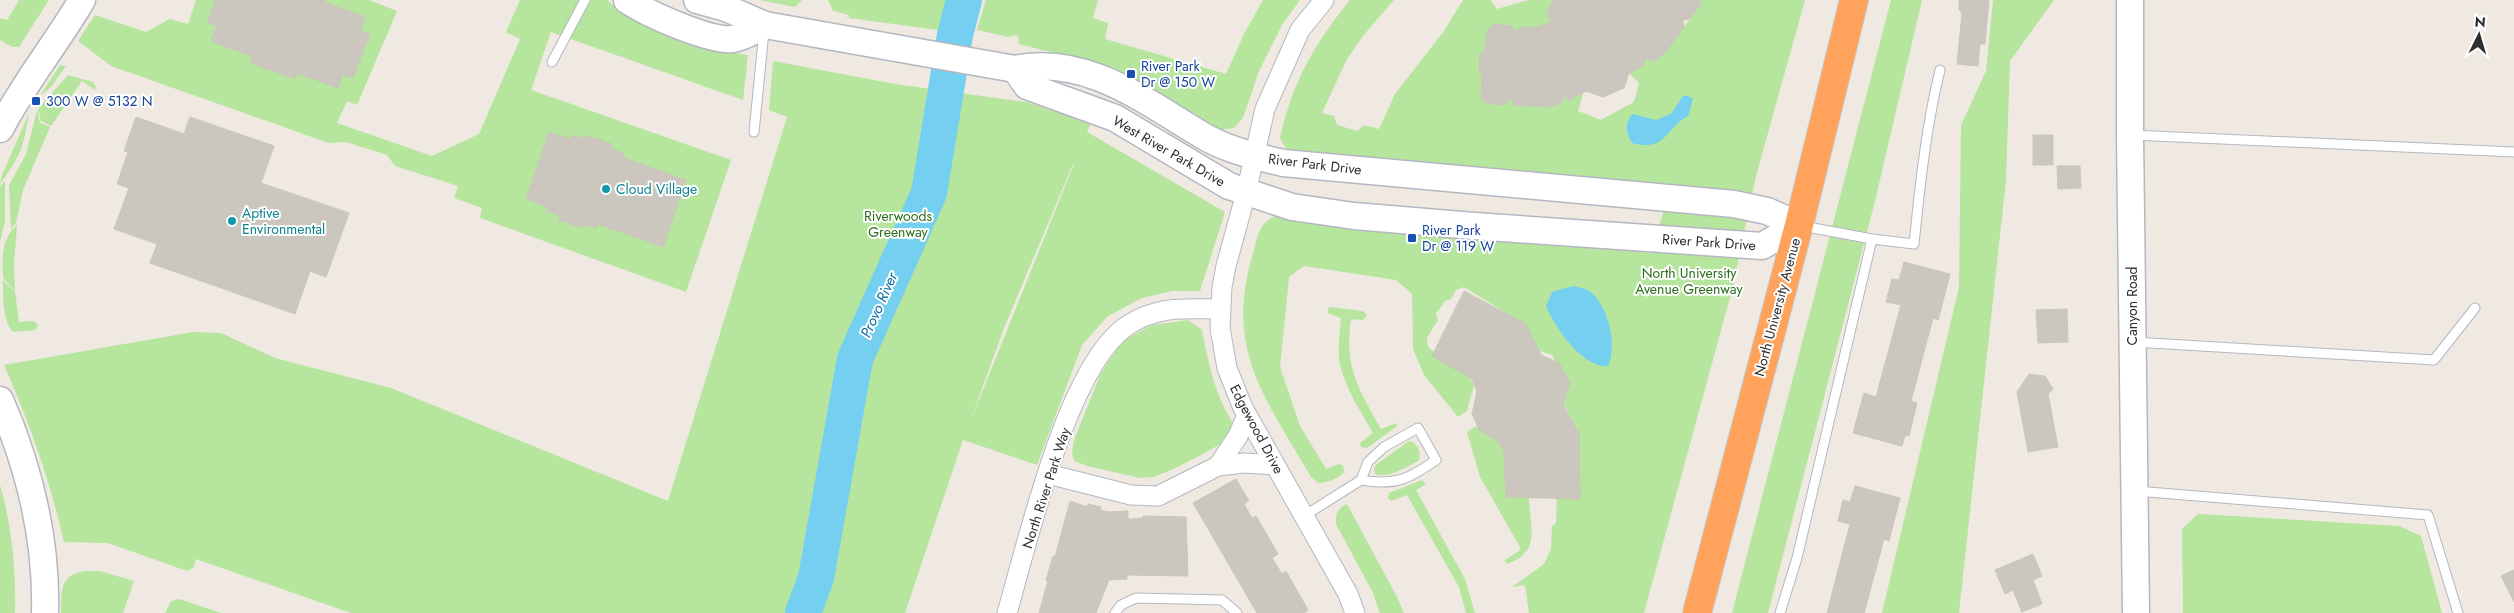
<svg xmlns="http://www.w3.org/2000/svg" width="2514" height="613" font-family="Jost,sans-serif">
	<rect width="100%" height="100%" fill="#efe9e1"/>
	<g fill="#b6e59e" fill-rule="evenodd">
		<path d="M19,0H49L19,47H12L0,40V18L7,20Z"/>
		<path d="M196,0H216L208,23L217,26L212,41L252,56L250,63L294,79L297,73L343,75L353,78L370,35L360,31L324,2L325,0H369L397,11L357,105L347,101L337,123L432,156L479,134L520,39L506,32L520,0H607L631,19L667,36L709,49L748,55L743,100L551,32L531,90L731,160L686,292L480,218L482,208L454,198L458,186L395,166L387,155L346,142L329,143L111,66L78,41L95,15L146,32L170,19L188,24ZM550,132L570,139L572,135L585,139L586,136L611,144L610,148L623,153L622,157L686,180L662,247L598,224L596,228L584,224L582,228L559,220L560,216L546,211L548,207L526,199Z"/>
		<path d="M759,0H802L795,7Z"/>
		<path d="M828,0H948L938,30L849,18V15L833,11Z"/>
		<path d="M986,0H1098L1093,18L1108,23L1105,39L1226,74L1244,34L1263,0H1300L1282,25L1259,71L1243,118L1234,128L1221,130C1192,112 1162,94 1130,79C1095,62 1057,54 1019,44L1018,35L1008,37L977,30Z"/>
		<path d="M1350,0H1394L1362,37L1346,61L1322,113L1334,116L1337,125L1357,131L1364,125L1379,129L1395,94L1444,31L1463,0H1490L1497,9L1529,0H1553L1547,14L1551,22L1533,28L1521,27L1515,32L1511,26L1493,24L1487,30L1485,50L1480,55L1482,75L1481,98L1487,103L1504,105L1510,99L1515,105L1549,107L1561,103L1563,96L1569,100L1583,93L1578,111L1601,120L1634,102L1639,83L1629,73L1643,65L1645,58L1665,53L1701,4L1700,0H1805L1756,176L1732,290L1644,613H1529L1525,585L1512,587L1544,564L1551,549L1552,526L1556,523L1557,492L1576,486L1578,430L1559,396L1564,377L1552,355L1534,349L1516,319L1464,287L1456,290L1451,299L1445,301L1436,314L1438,320L1427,338L1428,347L1470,378L1474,385L1467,411L1458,417L1424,375L1413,349L1412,294L1396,280L1304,266L1289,277L1280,367L1300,426L1326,469L1339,464L1343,466L1344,472C1338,479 1327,483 1318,483L1311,477C1265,397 1224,350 1253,253C1258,235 1259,221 1279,215L1343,226L1652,253L1670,187L1294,153L1285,147L1280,138C1293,81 1313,46 1350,0Z"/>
		<path d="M1891,0H1922L1875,201L1768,613H1732Z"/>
		<path d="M1993,0H2054L2010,61L2006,180L1959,613H1882L1959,287L1961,125L1986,71Z"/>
		<path d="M773,61L895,84L1026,102L1091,123L1087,132L1225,212L1200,291H1172L1142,298L1108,316L1082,345L1037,465L963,440L905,613H351L196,559L193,568L187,571L108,543L64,542C50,480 29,422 4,365L193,332L221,333L275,358L391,388L668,501L787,117L769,110ZM1073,164H1074L970,422L1004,328Z"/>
		<path d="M60,65L66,66L51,87L40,96Z"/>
		<path d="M68,75L93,82L96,87L95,90L82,81L51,126L41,121L38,109Z"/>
		<path d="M37,110L40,123L50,127L23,190L16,223L11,229L9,185L26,154Z"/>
		<path d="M29,113C23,149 21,155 0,184L2,175Z"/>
		<path d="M5,181V221L0,242V186Z"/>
		<path d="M17,225L14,264L15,291L3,278C2,260 1,238 17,225Z"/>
		<path d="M3,280L15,292L19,322L34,321L38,325L35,330L13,332C2,320 3,295 3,280Z"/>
		<path d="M1329,307L1363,311L1367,315L1363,320L1351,319C1344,368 1358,387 1381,429L1397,423V426L1367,448L1361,447L1360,443L1373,433C1361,412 1346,389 1340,365C1337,350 1340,333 1341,318L1327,313Z"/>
		<path d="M1188,320L1202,330C1208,363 1215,394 1232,422L1231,431L1221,444L1176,468L1154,477L1140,478L1087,466L1075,461L1072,454L1074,440L1101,373L1122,341L1152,325Z"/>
		<path d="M1476,426L1496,439L1504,451L1506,497H1529C1529,526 1543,551 1507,564L1505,560L1519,551L1520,547L1480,477L1467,432Z"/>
		<path d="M1409,441C1417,442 1422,453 1419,460C1409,467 1386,479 1375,474L1374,468L1377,464Z"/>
		<path d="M1422,480L1426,484L1416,490L1465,579L1475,613H1466L1459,587L1407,495L1391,501L1388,498L1389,493Z"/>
		<path d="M0,485C12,526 16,571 15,613H0Z"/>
		<path d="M1347,504L1397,597L1404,613H1380L1372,591L1336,524C1335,515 1337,508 1347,504Z"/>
		<path d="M2198,514L2399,526L2421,536L2442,613H2183L2182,529Z"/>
		<path d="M85,571H100L134,581L123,613H61C62,591 58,576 85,571Z"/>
		<path d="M179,599L221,613H165L171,601Z"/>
	</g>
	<g fill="#75cff0">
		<path d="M1683,96H1688L1693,99L1688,116C1664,129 1667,152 1632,143C1626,131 1624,126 1632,114L1656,120L1671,114Z"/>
		<path d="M1573,286C1577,287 1584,288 1588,290C1608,303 1618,345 1608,366C1583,369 1554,326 1546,306L1552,292Z"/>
	</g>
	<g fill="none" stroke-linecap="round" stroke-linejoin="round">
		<path stroke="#75cff0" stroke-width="36" d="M803,613L816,578L855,359L929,193L955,35L964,0"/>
	</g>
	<g fill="#cbc7bf" stroke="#cbc5ba">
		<path d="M216,0H325L324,2L365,17L360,31L370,34L353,78L343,75L338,88L297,73L295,79L250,63L252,56L211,41L217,26L207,23Z"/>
		<path d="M1553,0H1700L1701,4L1690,19L1683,20L1684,27L1665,53L1654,61L1645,58L1644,65L1629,73L1624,88L1603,97L1586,91L1569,100L1563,96L1561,103L1549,107L1515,105L1510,99L1504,105L1487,103L1481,98L1482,75L1479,71L1480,54L1485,50L1487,30L1493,24L1511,26L1515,32L1521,27L1533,28L1551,22L1547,14Z"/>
		<path d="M1959,0H1989L1985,44H1980L1978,66L1957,64L1962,14L1959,9Z"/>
		<path d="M136,117L184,134L190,117L274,146L261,183L349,213L326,277L310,271L295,314L150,263L157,244L114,229L129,188L117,184L128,152L124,151Z"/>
		<path d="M549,132L570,139L572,135L585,139L586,135L612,144L610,148L623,153L622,157L686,180L663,247L598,224L596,228L584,224L583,228L558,220L560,216L546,211L548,207L526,199Z"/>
		<rect x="2033" y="135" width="20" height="30"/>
		<path d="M2057,166H2080L2081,188L2058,189Z"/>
		<path d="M1904,262L1950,274L1938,320L1933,318L1911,401L1917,403L1909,436L1905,435L1902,446L1853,433L1864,393L1876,397L1901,305L1886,302L1892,279L1899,280Z"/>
		<path d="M1464,291L1526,324L1541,355L1559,363L1570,383L1563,405L1579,433L1580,499L1506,497L1504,451L1496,439L1480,431L1472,414L1477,392L1472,379L1432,356Z"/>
		<path d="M2067,309L2068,342L2038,343L2036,310Z"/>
		<path d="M2029,374L2045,376L2053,389L2048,394L2058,447L2028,452L2017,392Z"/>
		<path d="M1236,479L1249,501L1244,504L1252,518L1256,516L1278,554L1272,558L1282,574L1286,571L1308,610L1304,613H1257L1193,503Z"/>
		<path d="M1855,486L1900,498L1889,541L1884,539L1864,613H1827L1850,524L1838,521L1843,500L1850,502Z"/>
		<path d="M1070,501L1087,507L1088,504L1101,507L1100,510L1108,512L1128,511V519L1143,518V516L1186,517L1188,576L1127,575V579L1109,580L1096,613H1039L1048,581L1046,580L1053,556L1055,557Z"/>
		<path d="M2033,554L2042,576L2033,580L2042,604L2022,612L2013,590L2005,594L1995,570Z"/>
		<path d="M2514,570V602L2501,576Z"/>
	</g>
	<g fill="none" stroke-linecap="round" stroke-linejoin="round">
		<g stroke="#b4b7c1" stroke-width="11">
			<g id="lane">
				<path d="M552,62L585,0"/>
				<path d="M754,132L764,31"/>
				<path d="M2132,135L2514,152"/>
				<path d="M1872,239L1914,244C1920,185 1926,127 1940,70"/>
				<path d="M2134,342L2434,360L2475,308"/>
				<path d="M2136,491L2428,515L2458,613"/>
				<path d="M1304,516L1361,480L1368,462L1384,447L1418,428L1436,460C1409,479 1395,486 1361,480"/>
				<path d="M1115,613L1121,605L1136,598L1222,600L1237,613"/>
				<path d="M1780,613L1797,558L1872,239L1802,226"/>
			</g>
		</g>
		<g stroke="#b4b7c1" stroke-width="21">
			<g id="street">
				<path d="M1324,0L1300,30L1265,109L1246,193L1226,266L1222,287L1220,328L1227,368L1243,408L1348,594L1355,613"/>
				<path d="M1218,466L1238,436L1247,415"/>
				<path d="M1048,474L1131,495L1158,496L1218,466L1244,463L1275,465"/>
				<path d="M1007,613C1028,542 1067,365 1128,325C1159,305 1186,309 1220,309"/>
			</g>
		</g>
		<g stroke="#b4b7c1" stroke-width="29">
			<g id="secondary">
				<path d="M627,0C646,13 710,42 733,39C744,37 755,30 765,25"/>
				<path d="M697,0L726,8L765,25L1015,69C1088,54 1148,104 1207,138C1231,151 1258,157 1283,163L1734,204L1767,211L1799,225"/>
				<path d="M2130,0V135L2136,613"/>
				<path d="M1015,69L1027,86L1115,118L1229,186L1292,207L1354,216L1474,226L1762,246L1799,225"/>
				<path d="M0,129C24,83 56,44 82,0"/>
				<path d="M0,400C30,469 47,538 45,613"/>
			</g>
		</g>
		<g stroke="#c9c9c9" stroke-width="30">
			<path id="highway" d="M1697,613L1799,225L1854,0"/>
		</g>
		<use href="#lane" stroke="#fff" stroke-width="9"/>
		<use href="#street" stroke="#fff" stroke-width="19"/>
		<use href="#secondary" stroke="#fff" stroke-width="26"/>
		<use href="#highway" stroke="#ffa35c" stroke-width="28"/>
	</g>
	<g fill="#1a4fb4" stroke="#fff" stroke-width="2">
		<rect x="1126" y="69" width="10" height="10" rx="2.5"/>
		<rect x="31" y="96" width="10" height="10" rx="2.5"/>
		<rect x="1407" y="233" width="10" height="10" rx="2.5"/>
	</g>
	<g fill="#0f9aa8" stroke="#fff" stroke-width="2">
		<circle cx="606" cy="189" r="5"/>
		<circle cx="232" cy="221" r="5"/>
	</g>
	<g text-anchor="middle" stroke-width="4" stroke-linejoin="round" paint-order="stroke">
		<g font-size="14" fill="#164399" stroke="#fff" text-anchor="start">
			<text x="1141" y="71">River Park<tspan x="1141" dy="16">Dr @ 150 W</tspan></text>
			<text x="46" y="106">300 W @ 5132 N</text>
			<text x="1422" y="235">River Park<tspan x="1422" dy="16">Dr @ 119 W</tspan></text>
		</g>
		<g font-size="14" fill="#2e2e2e" stroke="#fff">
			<text transform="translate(1169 151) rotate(30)" y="5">West River Park Drive</text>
			<text transform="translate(1315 164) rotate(7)" y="5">River Park Drive</text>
			<text transform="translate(1709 242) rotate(4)" y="5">River Park Drive</text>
			<text transform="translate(2132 306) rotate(-90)" y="5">Canyon Road</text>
			<text transform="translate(1777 307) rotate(-75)" y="5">North University Avenue</text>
			<text transform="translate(1257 429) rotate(62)" y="5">Edgewood Drive</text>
			<text transform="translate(1046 488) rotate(-72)" y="5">North River Park Way</text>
		</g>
		<g font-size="14" fill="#0d838f" stroke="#fff" text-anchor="start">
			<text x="616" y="194">Cloud Village</text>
			<text x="242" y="218">Aptive<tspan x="242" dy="16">Environmental</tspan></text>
		</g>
		<g font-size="14" fill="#2c6e1b" stroke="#fff">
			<text x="898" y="221">Riverwoods<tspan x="898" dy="16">Greenway</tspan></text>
			<text x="1689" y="278">North University<tspan x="1689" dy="16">Avenue Greenway</tspan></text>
		</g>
		<g font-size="15" font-style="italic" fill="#0d6fa3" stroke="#fff">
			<text transform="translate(879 305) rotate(-66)" y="5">Provo River</text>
		</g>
	</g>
	<g transform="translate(2479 35) rotate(5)" stroke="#ffffff" stroke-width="4" paint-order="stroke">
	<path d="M0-4L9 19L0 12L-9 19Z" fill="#2e2e2e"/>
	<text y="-8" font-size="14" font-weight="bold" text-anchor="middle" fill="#2e2e2e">N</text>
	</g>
</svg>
